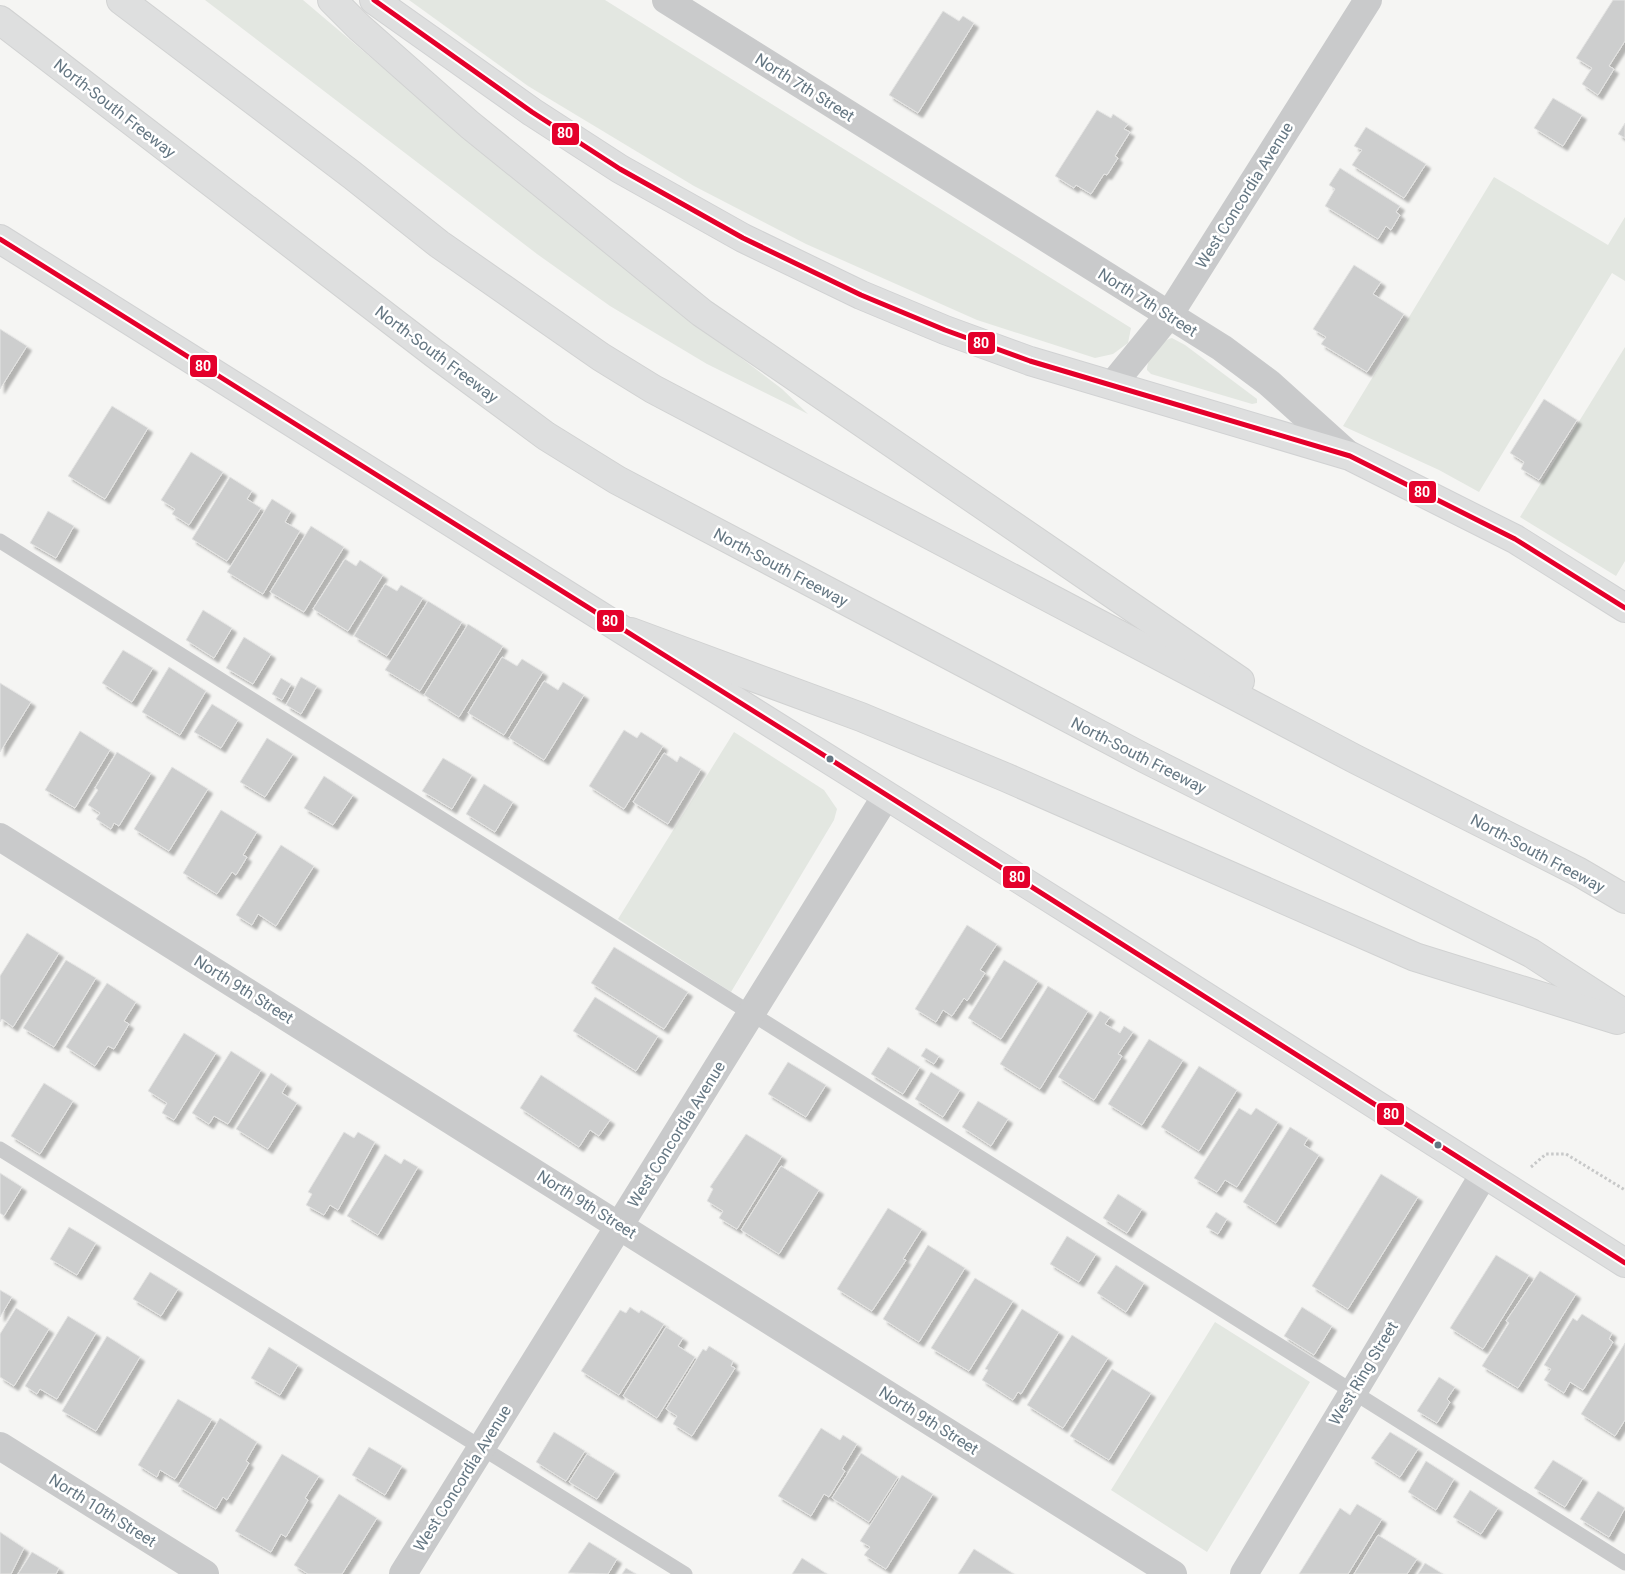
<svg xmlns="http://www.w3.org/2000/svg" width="1625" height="1574" font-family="Roboto,sans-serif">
	<defs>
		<filter id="shadow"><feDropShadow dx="4.5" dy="4.5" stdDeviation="1" flood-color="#0004"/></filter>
	</defs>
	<rect width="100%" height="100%" fill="#f5f5f3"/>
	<g fill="#e3e7e1">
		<path d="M205,0H303L487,156L695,323L782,389L808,414L707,364L610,306L537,254Z"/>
		<path d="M409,0H605L1131,328L1128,343L1113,354L1095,358L977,320L806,244L694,186L528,86Z"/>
		<path d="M1494,177L1608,245L1625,217V281L1612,273L1479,492L1439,470L1343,426Z"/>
		<path d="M1172,338L1185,345L1257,399V403L1252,404L1151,374L1147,370C1147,357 1159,341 1172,338Z"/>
		<path d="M1625,347V561L1616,576L1520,517Z"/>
		<path d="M734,732L824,790L837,809L834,820L731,992L618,919Z"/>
		<path d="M1215,1322L1310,1382L1207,1552L1111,1490Z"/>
	</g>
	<g fill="#cdcece" stroke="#e4e4e3" filter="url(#shadow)">
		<path d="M1613,0H1625V41L1609,66L1614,69L1598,95L1582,84L1592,68L1576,58Z"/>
		<path d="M943,11L959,21L963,16L974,23L918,113L889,95Z"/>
		<path d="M1553,98L1582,115L1563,146L1534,128Z"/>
		<path d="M1097,110L1111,118L1113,114L1128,124L1124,129L1130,132L1115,156L1118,158L1107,175L1104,174L1091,194L1076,185L1074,188L1055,176Z"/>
		<path d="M1625,123V138L1618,134Z"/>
		<path d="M1366,127L1426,164L1404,198L1352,165L1362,150L1354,146Z"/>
		<path d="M1340,168L1400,206L1396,212L1400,215L1391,230L1386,226L1378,239L1325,206L1335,189L1329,185Z"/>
		<path d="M1354,265L1381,282L1373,294L1404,314L1367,372L1321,344L1326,337L1313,329Z"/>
		<path d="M0,329L27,346L0,389Z"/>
		<path d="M1544,399L1577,420L1539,480L1521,469L1524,462L1510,453Z"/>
		<path d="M112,406L148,428L105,499L68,476Z"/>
		<path d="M191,452L223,472L189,525L172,514L175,509L161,500Z"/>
		<path d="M230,477L252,491L247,499L261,508L227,561L192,539Z"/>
		<path d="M272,499L291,511L285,522L300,531L263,594L227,572Z"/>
		<path d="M48,511L74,526L56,558L30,543Z"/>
		<path d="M311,526L344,547L304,612L270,592Z"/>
		<path d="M345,559L356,566L360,560L383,575L348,631L313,609Z"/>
		<path d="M385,584L397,591L401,585L423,598L387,656L354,636Z"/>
		<path d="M428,601L462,622L420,691L385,670Z"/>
		<path d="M203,610L232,628L214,658L186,640Z"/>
		<path d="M468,624L503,646L459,717L424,695Z"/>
		<path d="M244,637L271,654L253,684L226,668Z"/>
		<path d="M123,650L153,668L132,702L102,683Z"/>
		<path d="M502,657L517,666L522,659L543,672L504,735L468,713Z"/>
		<path d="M169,667L206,691L180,735L142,712Z"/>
		<path d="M301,677L317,686L301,714L286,705Z"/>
		<path d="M281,678L291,684L282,700L272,694Z"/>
		<path d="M544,681L558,690L563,682L584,695L544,760L509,738Z"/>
		<path d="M0,683L31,702L0,752Z"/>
		<path d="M212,704L238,720L221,748L194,732Z"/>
		<path d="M624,730L637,738L641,732L663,746L624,809L589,786Z"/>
		<path d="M80,731L110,750L75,808L45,790Z"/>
		<path d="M267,738L293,754L265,797L240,782Z"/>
		<path d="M117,752L151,773L119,826L114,823L111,829L96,819L100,813L88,805L98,790L95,788Z"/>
		<path d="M664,753L677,762L680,756L701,769L668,824L633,802Z"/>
		<path d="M443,758L472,775L452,809L422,791Z"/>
		<path d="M172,767L208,789L169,851L134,829Z"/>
		<path d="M324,776L353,795L333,825L304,808Z"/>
		<path d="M484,784L513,802L495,832L466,814Z"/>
		<path d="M221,810L257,832L243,855L247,857L236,875L232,872L217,894L183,873Z"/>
		<path d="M281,845L314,866L276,926L258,914L252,925L236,915Z"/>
		<path d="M967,925L997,944L980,970L985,973L967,1001L964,998L952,1016L943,1010L936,1022L915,1009Z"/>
		<path d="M27,933L59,953L13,1027L2,1019L0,1022V976Z"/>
		<path d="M614,947L688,992L664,1029L591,983Z"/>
		<path d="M66,960L96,978L54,1047L23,1028Z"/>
		<path d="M1004,960L1038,981L1001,1039L968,1018Z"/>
		<path d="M107,983L136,1002L124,1021L129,1024L114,1049L108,1046L95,1066L66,1047Z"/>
		<path d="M1048,986L1088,1011L1040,1089L1000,1064Z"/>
		<path d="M595,997L658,1036L636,1071L573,1031Z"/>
		<path d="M1100,1011L1110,1017L1105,1024L1120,1033L1124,1026L1133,1032L1118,1054L1122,1056L1094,1100L1058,1077Z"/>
		<path d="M184,1033L216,1053L174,1120L162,1113L167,1103L148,1091Z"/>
		<path d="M1149,1039L1183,1060L1142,1125L1108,1104Z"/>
		<path d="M888,1047L920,1067L903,1094L871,1074Z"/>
		<path d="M926,1048L939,1056L934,1064L921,1056Z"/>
		<path d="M231,1051L261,1070L228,1124L214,1116L209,1124L192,1113Z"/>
		<path d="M788,1062L826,1085L806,1117L768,1094Z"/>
		<path d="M1199,1066L1237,1090L1199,1151L1161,1127Z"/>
		<path d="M931,1072L960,1090L943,1117L915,1099Z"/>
		<path d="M271,1073L287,1084L282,1093L297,1103L268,1149L236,1129Z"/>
		<path d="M541,1075L610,1120L599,1136L590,1130L579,1147L520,1108Z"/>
		<path d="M44,1083L73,1101L40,1154L11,1136Z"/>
		<path d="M978,1101L1008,1119L991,1146L962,1127Z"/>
		<path d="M1239,1108L1251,1115L1256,1108L1278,1122L1237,1187L1225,1180L1217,1192L1194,1178Z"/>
		<path d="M1290,1127L1308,1138L1304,1145L1319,1155L1276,1223L1243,1202Z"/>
		<path d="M344,1132L354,1138L358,1132L375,1142L338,1210L330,1205L324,1215L306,1205L312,1194L308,1192Z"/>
		<path d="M746,1134L782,1156L737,1229L719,1218L723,1211L707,1201L713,1189L710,1187Z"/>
		<path d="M385,1154L401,1164L404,1159L418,1167L378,1235L347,1216Z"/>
		<path d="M781,1166L819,1190L779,1254L741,1230Z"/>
		<path d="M0,1173L22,1187L4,1216L0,1213Z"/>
		<path d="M1381,1174L1418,1197L1348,1309L1312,1286Z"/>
		<path d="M1118,1194L1142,1209L1127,1233L1103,1218Z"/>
		<path d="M888,1208L922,1229L903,1259L906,1260L872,1311L837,1289Z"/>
		<path d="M1216,1212L1227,1219L1218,1234L1206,1227Z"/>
		<path d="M69,1227L96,1243L77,1275L50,1259Z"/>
		<path d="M1067,1236L1096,1254L1079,1282L1050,1264Z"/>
		<path d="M928,1245L965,1268L919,1342L883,1319Z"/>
		<path d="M1496,1255L1529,1275L1483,1349L1450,1328Z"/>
		<path d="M1116,1265L1144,1283L1126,1312L1097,1293Z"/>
		<path d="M1540,1271L1576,1294L1518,1388L1482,1366L1509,1323L1506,1321Z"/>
		<path d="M150,1272L178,1289L161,1316L133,1299Z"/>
		<path d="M975,1278L1013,1301L969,1371L931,1348Z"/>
		<path d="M0,1290L12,1297L0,1317Z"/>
		<path d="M630,1307L639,1313L641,1310L664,1324L619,1395L581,1371L620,1310L626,1313Z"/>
		<path d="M1302,1307L1332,1326L1314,1355L1284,1336Z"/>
		<path d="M16,1308L49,1329L14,1386L0,1377V1334Z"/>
		<path d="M1022,1309L1059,1332L1021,1394L1018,1392L1013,1400L982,1380L988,1370L985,1369Z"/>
		<path d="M1582,1314L1612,1333L1609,1339L1613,1342L1583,1390L1570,1382L1564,1393L1544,1380L1551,1369L1544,1365L1573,1318L1577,1321Z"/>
		<path d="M68,1316L96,1333L57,1399L40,1389L37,1394L25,1386Z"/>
		<path d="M666,1327L683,1338L678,1346L695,1357L657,1418L623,1396Z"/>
		<path d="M1072,1335L1108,1358L1063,1428L1027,1405Z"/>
		<path d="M107,1336L140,1357L96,1431L62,1411Z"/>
		<path d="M1625,1343V1420L1615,1436L1581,1414Z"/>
		<path d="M709,1346L733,1361L731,1366L735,1368L692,1436L673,1424L677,1416L666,1409L703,1349L706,1351Z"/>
		<path d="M269,1347L298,1365L280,1395L251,1378Z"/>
		<path d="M1112,1369L1151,1393L1109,1460L1070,1436Z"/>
		<path d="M1439,1377L1455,1387L1447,1399L1450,1402L1437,1423L1417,1411Z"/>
		<path d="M178,1399L212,1419L175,1479L160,1470L157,1477L138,1465Z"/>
		<path d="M220,1418L257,1442L246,1461L249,1463L227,1500L223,1497L216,1509L178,1486Z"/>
		<path d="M821,1428L840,1440L843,1435L857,1444L842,1469L845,1471L829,1497L824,1494L811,1516L778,1496Z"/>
		<path d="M554,1432L585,1451L566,1481L536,1462Z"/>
		<path d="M1390,1432L1418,1449L1400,1477L1371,1458Z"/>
		<path d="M369,1447L402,1466L385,1495L352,1475Z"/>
		<path d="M861,1453L898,1477L869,1522L832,1498Z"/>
		<path d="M282,1454L319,1476L305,1498L308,1500L286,1537L281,1534L271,1552L235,1531Z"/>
		<path d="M587,1454L615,1471L597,1499L569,1482Z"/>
		<path d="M1553,1460L1583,1478L1565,1507L1534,1488Z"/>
		<path d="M1426,1461L1454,1479L1436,1510L1408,1492Z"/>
		<path d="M902,1475L933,1494L886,1569L864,1555L870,1547L860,1541Z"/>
		<path d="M1470,1490L1498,1508L1481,1534L1453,1517Z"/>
		<path d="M1598,1491L1625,1508L1609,1537L1580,1519Z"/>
		<path d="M339,1494L377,1518L342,1574H308L294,1565Z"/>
		<path d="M1357,1504L1382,1519L1348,1574H1299L1340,1508L1350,1515Z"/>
		<path d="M0,1532L24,1548L11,1574H0Z"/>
		<path d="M1378,1535L1417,1559L1407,1574H1354Z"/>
		<path d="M589,1542L617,1559L608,1574L568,1573Z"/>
		<path d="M974,1549L1014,1574H958Z"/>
		<path d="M32,1552L59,1568L56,1574H18Z"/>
		<path d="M802,1558L827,1574H792Z"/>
		<path d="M1425,1563L1443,1574H1418Z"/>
		<path d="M626,1568L636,1574H622Z"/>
	</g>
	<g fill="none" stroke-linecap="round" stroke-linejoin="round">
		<g stroke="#d1d2d3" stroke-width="30">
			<g id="secondary">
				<path d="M374,0L532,112L620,169L743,238L861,295L945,330L1030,361L1350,456L1515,539L1625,608"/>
				<path d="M0,239C543,577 1085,919 1625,1263"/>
			</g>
		</g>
		<g stroke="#d1d2d2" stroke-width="30">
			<g id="highway">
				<path d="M121,0L352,175L439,244L601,357L653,389L1355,759L1579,872L1625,899"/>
				<path d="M332,0L359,27L470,125L702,313L1240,681"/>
				<path d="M0,20L435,354L546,436L617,480L1144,758L1531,953L1625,1014"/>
				<path d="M631,632L861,717L1005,777L1415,957L1617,1020"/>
			</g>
		</g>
		<path stroke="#c7c8c8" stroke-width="3" stroke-dasharray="2.5 2.5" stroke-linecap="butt" d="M1531,1167L1546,1154H1566L1625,1190"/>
		<g stroke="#c9cacb" stroke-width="15">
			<path d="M0,541L1625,1563"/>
			<path d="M0,1149L685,1574"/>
		</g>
		<g stroke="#c9cacb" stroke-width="28">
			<path d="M666,0L1222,348L1269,383L1350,456"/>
			<path d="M1112,385L1169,315L1368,0"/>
			<path d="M0,837L1173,1574"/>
			<path d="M0,1446L205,1574"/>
			<path d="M403,1574L886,796"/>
			<path d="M1244,1574L1484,1174"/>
		</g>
		<use href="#secondary" stroke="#dedfdf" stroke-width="28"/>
		<use href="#highway" stroke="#dedfdf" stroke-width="28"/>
		<g stroke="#fff" stroke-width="9">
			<g id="bus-1">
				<path d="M374,0L532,112L620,169L743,238L861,295L945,330L1030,361L1350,456L1515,539L1625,608"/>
				<path d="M0,239L814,749L1625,1263"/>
			</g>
		</g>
		<use href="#bus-1" stroke="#e4002b" stroke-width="5"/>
	</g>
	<g fill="#657783" stroke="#fff" stroke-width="2">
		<circle cx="830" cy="759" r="4.5"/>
		<circle cx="1438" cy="1145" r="4.5"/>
	</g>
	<g text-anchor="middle" stroke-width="5" stroke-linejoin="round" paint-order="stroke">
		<g font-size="16" fill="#657783" stroke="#fff">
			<text transform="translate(805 87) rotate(32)" y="6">North 7th Street</text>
			<text transform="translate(115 108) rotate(38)" y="6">North-South Freeway</text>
			<text transform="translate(1244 195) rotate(-58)" y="6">West Concordia Avenue</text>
			<text transform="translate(1148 302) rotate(32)" y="6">North 7th Street</text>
			<text transform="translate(437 354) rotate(37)" y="6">North-South Freeway</text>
			<text transform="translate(781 567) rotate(28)" y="6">North-South Freeway</text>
			<text transform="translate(1139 755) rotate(27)" y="6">North-South Freeway</text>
			<text transform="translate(1538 853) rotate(28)" y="6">North-South Freeway</text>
			<text transform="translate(244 989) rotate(32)" y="6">North 9th Street</text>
			<text transform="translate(676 1134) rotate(-58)" y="6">West Concordia Avenue</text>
			<text transform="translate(587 1204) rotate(32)" y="6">North 9th Street</text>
			<text transform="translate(1363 1373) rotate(-59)" y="6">West Ring Street</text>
			<text transform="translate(929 1420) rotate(32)" y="6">North 9th Street</text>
			<text transform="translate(462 1478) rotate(-58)" y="6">West Concordia Avenue</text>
			<text transform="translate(103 1510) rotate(32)" y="6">North 10th Street</text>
		</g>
	</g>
	<g stroke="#fff" stroke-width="2">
		<rect x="551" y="122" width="29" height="24" rx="5" fill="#e4002b"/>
		<rect x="967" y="331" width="29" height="24" rx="5" fill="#e4002b"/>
		<rect x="189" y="354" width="29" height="24" rx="5" fill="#e4002b"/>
		<rect x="1408" y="480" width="29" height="24" rx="5" fill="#e4002b"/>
		<rect x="596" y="609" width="29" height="24" rx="5" fill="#e4002b"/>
		<rect x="1002" y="865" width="29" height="24" rx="5" fill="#e4002b"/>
		<rect x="1376" y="1102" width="29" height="24" rx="5" fill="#e4002b"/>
	</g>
	<g font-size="14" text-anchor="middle" font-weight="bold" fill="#fff">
		<text x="565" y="138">80</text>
		<text x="981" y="348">80</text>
		<text x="203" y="371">80</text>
		<text x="1422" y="497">80</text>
		<text x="610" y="626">80</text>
		<text x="1017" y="882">80</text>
		<text x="1391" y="1119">80</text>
	</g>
</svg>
